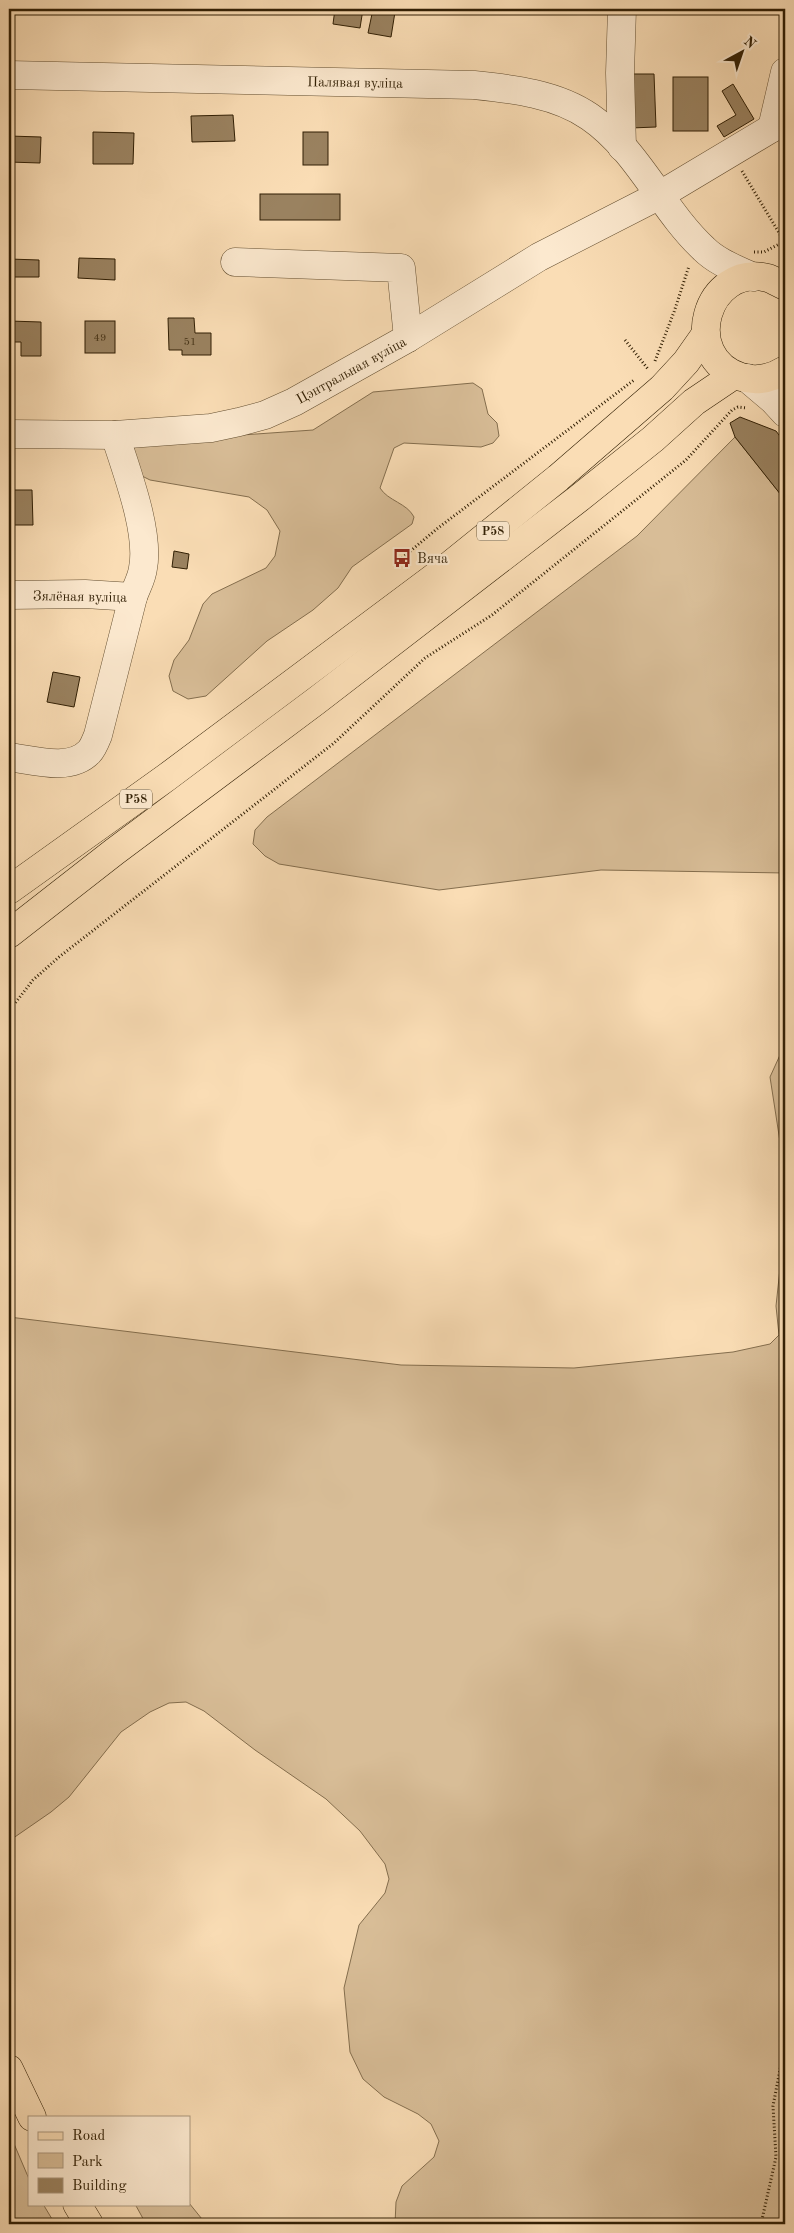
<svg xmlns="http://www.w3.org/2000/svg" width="794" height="2233" font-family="'Old Standard TT',serif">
	<rect width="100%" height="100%" fill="#faddb5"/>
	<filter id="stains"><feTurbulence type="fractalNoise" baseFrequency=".004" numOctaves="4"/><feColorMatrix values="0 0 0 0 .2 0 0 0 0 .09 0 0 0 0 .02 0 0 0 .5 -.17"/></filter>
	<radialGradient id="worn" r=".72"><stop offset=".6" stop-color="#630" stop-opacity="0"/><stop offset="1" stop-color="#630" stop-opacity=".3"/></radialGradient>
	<g fill="#d8bd97" stroke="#846e4e">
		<path d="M473,383L482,389L488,414L497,423L499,436L493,443L481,447L404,443L394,448L380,488C388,501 407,503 414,517L412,524L352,567L338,588L313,610L267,641L206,696L188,699L173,691L169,676L174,660L189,640L203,604L212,594L266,568L275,556L280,531L267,510L249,497L150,480L140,475L134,461V448L143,442L313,430L373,392Z"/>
		<path d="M735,437L785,500V873L601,870L439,890L279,864L265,856L253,844L255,830L267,817L637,536Z"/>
		<path d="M785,1049V1174L770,1077L780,1055Z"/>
		<path d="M785,1222V2224H395L396,2202L402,2186L434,2157L439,2141L431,2124L418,2114L384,2097L363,2079L350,2052L344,1988L359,1925L385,1893L389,1879L385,1864L360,1831L326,1799L255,1750L204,1711L186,1702L169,1703L150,1712L121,1732L69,1797L51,1812L9,1841V1317L401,1365L574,1368L733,1352L770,1344L779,1335L776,1306Z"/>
		<path d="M9,2132L29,2179V2204H43L55,2224H10L9,2221Z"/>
		<path d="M189,2203L206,2224H146L135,2204Z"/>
	</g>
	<g fill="#9a8260" stroke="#311f04">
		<path d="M335,9H363L360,28L333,24Z"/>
		<path d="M373,9L395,12L391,37L368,33Z"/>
		<path d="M630,74H654L656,127L631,128Z"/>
		<rect x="673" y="77" width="35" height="54"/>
		<path d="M733,84L754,119L724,137L717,126L736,115L722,91Z"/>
		<path d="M233,115L235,141L192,142L191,116Z"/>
		<path d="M93,132L134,133L133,164H93Z"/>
		<rect x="303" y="132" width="25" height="33"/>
		<path d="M9,136L41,137L40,163L9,162Z"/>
		<rect x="260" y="194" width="80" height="26"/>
		<path d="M79,258L115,259V280L78,278Z"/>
		<path d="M9,259L39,260V277H9Z"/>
		<path d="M168,318H194L195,333H211V355H182V350H169Z"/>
		<path d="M9,321L41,322V356H21V342H9Z"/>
		<rect x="85" y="321" width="30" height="32"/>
		<path d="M740,417L776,431L785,443V500L735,437L730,423Z"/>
		<path d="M9,490H32L33,525H9Z"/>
		<path d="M174,551L189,554L187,569L172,567Z"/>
		<path d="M53,672L80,677L74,707L47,702Z"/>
	</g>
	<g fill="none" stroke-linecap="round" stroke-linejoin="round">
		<g stroke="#634e30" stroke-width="29">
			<g id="minor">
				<path d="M622,9L620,73L622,147"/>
				<path d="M9,75L474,85C513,89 557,94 590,117C638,150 662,210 704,249C717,262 736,269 753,277"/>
				<path d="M772,128L785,72"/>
				<path d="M235,262L401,268L408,338"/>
				<path d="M747,378L773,400L785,413"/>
				<path d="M9,434L115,435L211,428L239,422L265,415L294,402L408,338L539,257L660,195L772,128L785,116"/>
				<path d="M9,595L85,594L133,597C136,588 142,578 143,568C150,532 126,470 115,435"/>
				<path d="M9,757C33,760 70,772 89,752C93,748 96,740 98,735L133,597"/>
			</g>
		</g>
		<g stroke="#311f04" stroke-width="29">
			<g id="major">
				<path d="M785,286C780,284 774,280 768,278C706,263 679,357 741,377C757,382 772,378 785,370"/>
				<path d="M9,890L167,777L444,570L558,478L662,388L686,362L705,335"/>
				<path d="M9,934L114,852L316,701L578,499L653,439L694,402L734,375"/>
				<path d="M9,2069L32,2117"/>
				<path d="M77,2204L89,2224"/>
			</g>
		</g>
		<g stroke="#311f04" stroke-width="3" stroke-dasharray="1 2.5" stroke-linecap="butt">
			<path d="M742,171L784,241"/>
			<path d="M754,252H764L785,241"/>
			<path d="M625,340L648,369"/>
			<path d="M655,361L674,312L689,266"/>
			<path d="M402,558L438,528L634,380"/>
			<path d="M9,1011L33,980L59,957L334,743L425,658L492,615L686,460L732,410L738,407L747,408"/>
			<path d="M761,2224L776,2157L773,2106L785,2044"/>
		</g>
		<use href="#minor" stroke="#fce9cf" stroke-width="28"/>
		<use href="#major" stroke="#faddb5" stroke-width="28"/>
	</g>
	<defs>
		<g id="bus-bare" transform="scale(1.5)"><path d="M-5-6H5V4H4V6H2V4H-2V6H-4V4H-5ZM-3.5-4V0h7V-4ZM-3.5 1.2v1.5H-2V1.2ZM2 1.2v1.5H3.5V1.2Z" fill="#8f2418" stroke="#fce9cf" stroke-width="2.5" paint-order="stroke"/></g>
	</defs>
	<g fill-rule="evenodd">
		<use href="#bus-bare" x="402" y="558"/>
	</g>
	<g text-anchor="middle" stroke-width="4.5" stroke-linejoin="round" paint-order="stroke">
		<g font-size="11" fill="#4b381b">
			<text x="100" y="341">49</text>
			<text x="190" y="345">51</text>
		</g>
		<g fill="#fce9cf" stroke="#6e5c41" stroke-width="1">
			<rect x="477" y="521.5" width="32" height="19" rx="4"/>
			<rect x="120" y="789.5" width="32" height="19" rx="4"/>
		</g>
		<g font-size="12" font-weight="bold" fill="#311f04">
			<text x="493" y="535">Р58</text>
			<text x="136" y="803">Р58</text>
		</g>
		<g font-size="14" fill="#311f04" stroke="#fce9cf">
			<text transform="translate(355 82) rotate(1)" y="5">Палявая вуліца</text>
			<text transform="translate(351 370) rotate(-29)" y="5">Цэнтральная вуліца</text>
			<text transform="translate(80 596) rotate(1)" y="5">Зялёная вуліца</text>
		</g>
		<g font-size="14" fill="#311f04" stroke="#fce9cf" text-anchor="start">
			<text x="417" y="563">Вяча</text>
		</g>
	</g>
	<rect width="794" height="2233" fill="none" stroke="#faddb5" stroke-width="30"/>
	<rect x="10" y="10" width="774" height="2213" fill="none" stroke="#311f04" stroke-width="2.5"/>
	<rect x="15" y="15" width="764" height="2203" fill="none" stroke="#311f04"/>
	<rect x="28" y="2116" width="162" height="90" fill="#fce9cf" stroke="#ab987e"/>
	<rect x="38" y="2132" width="25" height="8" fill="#faddb5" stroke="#ab987e"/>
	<text x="72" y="2140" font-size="15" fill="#311f04">Road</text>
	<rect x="38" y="2153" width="25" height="15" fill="#d8bd97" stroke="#ab987e"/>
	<text x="72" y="2166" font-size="15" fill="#311f04">Park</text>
	<rect x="38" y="2178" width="25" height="15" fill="#9a8260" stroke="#ab987e"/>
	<text x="72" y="2190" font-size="15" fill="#311f04">Building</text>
	<g transform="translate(742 52) rotate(40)" stroke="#fce9cf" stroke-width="4" paint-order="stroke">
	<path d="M0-4L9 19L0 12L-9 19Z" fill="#311f04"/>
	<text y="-8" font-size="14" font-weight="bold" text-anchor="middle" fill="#311f04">N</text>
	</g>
	<rect width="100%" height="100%" filter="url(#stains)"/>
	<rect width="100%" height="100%" fill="url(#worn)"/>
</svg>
